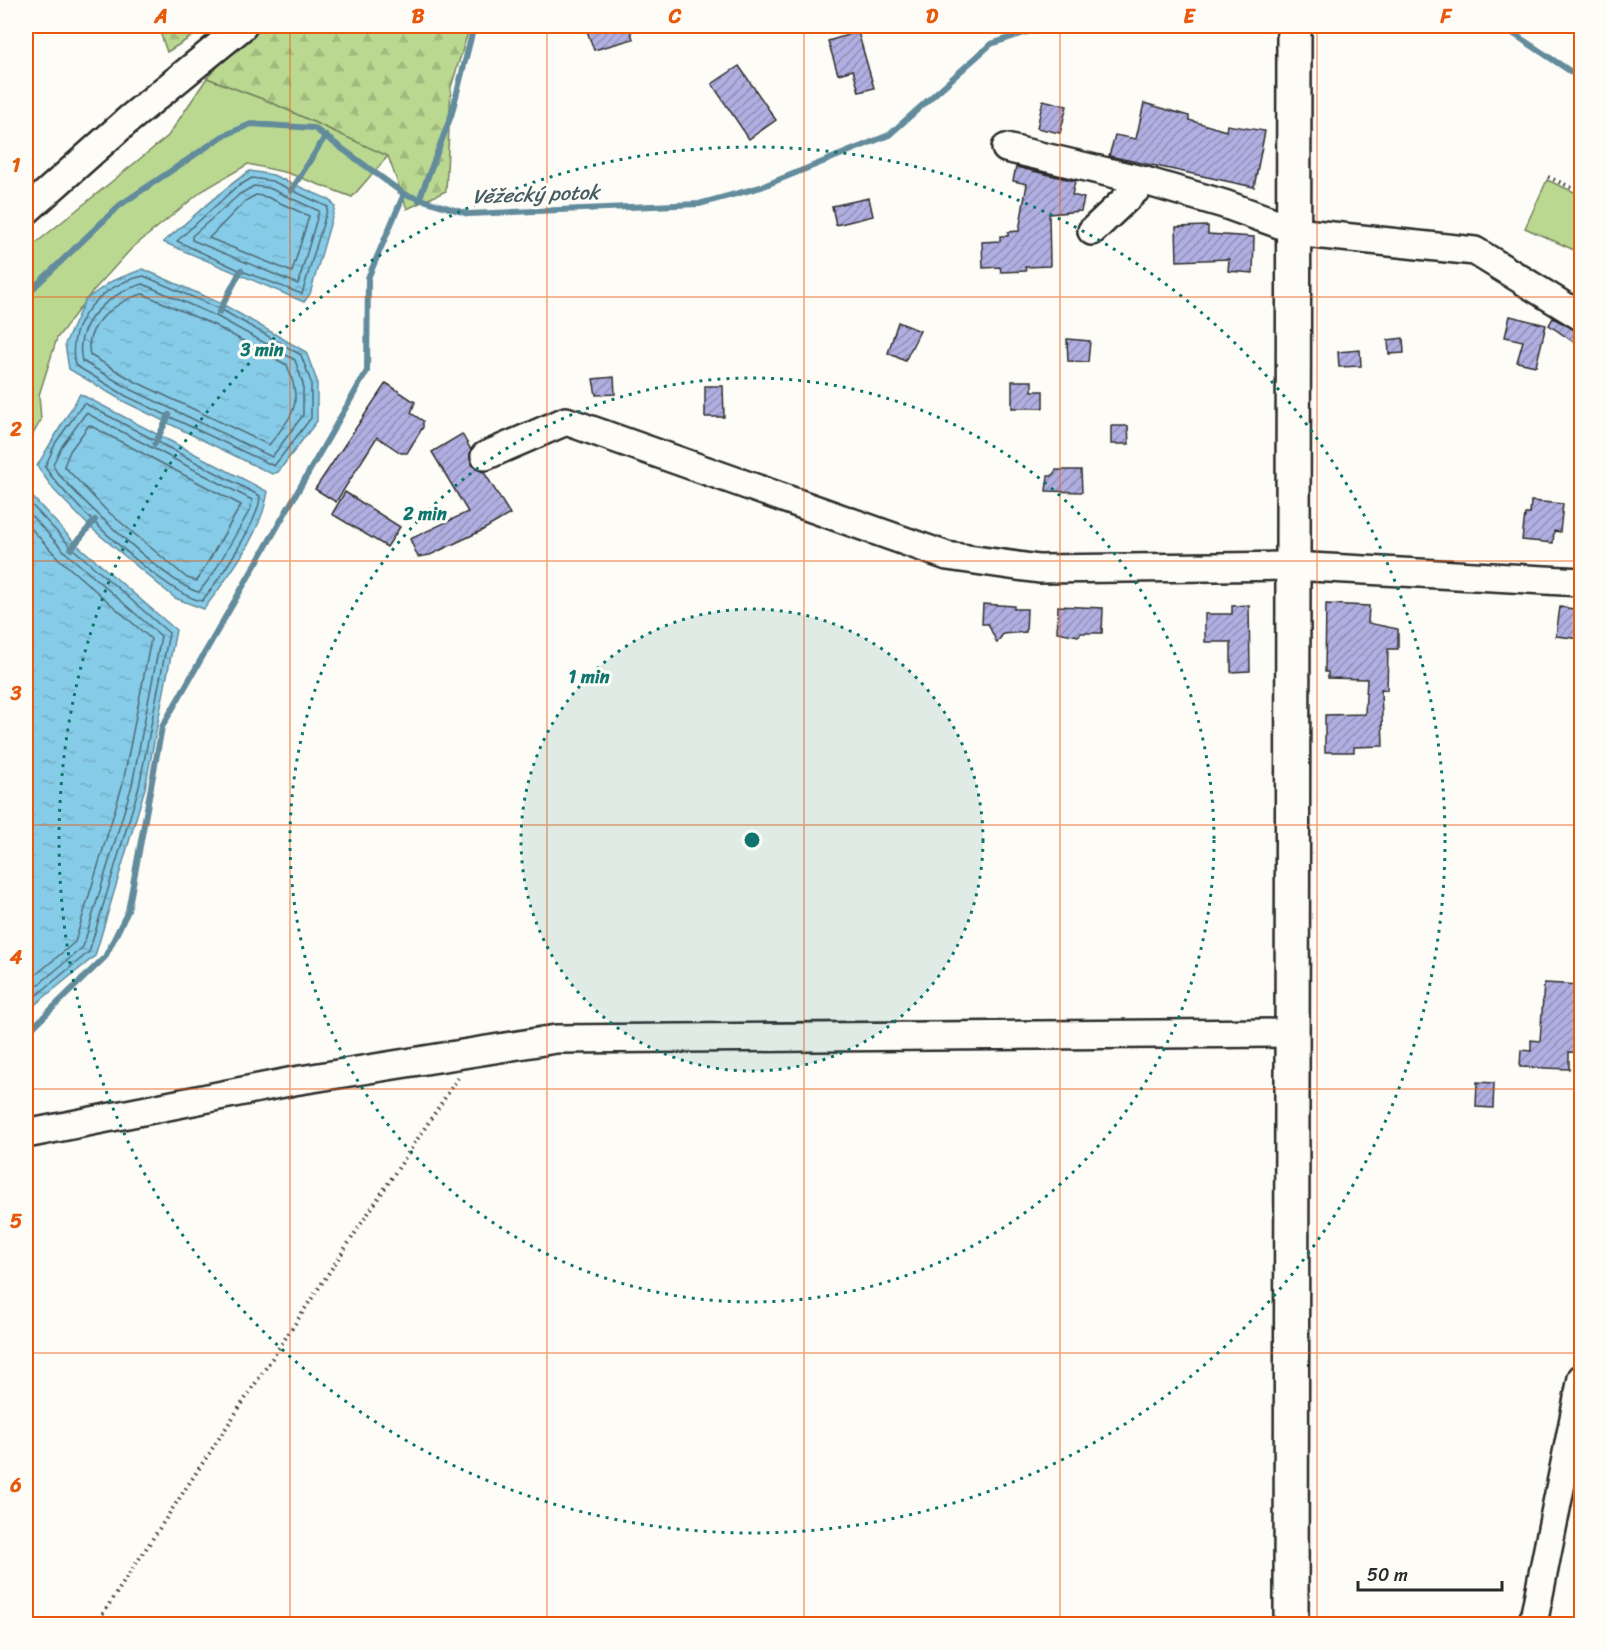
<svg xmlns="http://www.w3.org/2000/svg" width="1607" height="1650" font-family="Sriracha,sans-serif">
	<defs>
		<pattern id="forest-firs" width="22" height="20" patternUnits="userSpaceOnUse" patternTransform="scale(1.5)"><rect width="22" height="20" fill="#bbd891"/><path d="M5 1l3.5 6h-7zM16 11l3.5 6h-7z" fill="#a1ba7d"/></pattern>
		<pattern id="water-ripples" width="26" height="14" patternUnits="userSpaceOnUse" patternTransform="scale(1.5)"><rect width="26" height="14" fill="#86cbe7"/><path d="M2 4q2-2 4 0t4 0M15 11q2-2 4 0t4 0" fill="none" stroke="#74aec6"/></pattern>
		<pattern id="building-hatch" width="6" height="6" patternUnits="userSpaceOnUse" patternTransform="scale(1.5)"><rect width="6" height="6" fill="#b1afe1"/><path d="M-1 1l2-2M0 6l6-6M5 7l2-2" fill="none" stroke="#908fb7"/></pattern>
	</defs>
	<rect width="100%" height="100%" fill="#fdfcf7"/>
	<filter id="ink" filterUnits="userSpaceOnUse"><feTurbulence type="fractalNoise" baseFrequency=".0167" numOctaves="2"/><feDisplacementMap in="SourceGraphic" scale="12" xChannelSelector="R" yChannelSelector="G"/><feConvolveMatrix kernelMatrix="1 2 1 2 8 2 1 2 1" color-interpolation-filters="sRGB"/></filter>
	<g filter="url(#ink)">
		<g fill="#bbd891" stroke="#73825e" stroke-width="1.5">
			<path d="M207,78L268,101L388,156L352,197L288,173L248,164L202,191L132,248L92,292L57,338L39,395L41,420L26,446V251L168,136Z"/>
			<path d="M1547,180L1581,195V253L1525,228Z"/>
		</g>
		<g fill="url(#forest-firs)" stroke="#73825e" stroke-width="1.5">
			<path d="M158,26H157H209L167,52Z"/>
			<path d="M255,26H470L451,87L446,191L407,209L388,156L268,101L207,78Z"/>
		</g>
		<g fill="url(#water-ripples)" stroke="#628b9c" stroke-width="1.5">
			<path d="M250,171L273,175L330,200L335,207L310,294L304,302L163,242C192,219 219,191 250,171Z"/>
			<path d="M143,269L224,305L306,352L317,381V421L278,472L272,474L123,401L69,369L65,344L85,300L112,281Z"/>
			<path d="M80,394L268,492C261,534 229,576 204,609L175,598L90,527L54,490L37,466Z"/>
			<path d="M26,490L75,543L176,630L145,788L95,956L26,1012Z"/>
		</g>
		<g fill="none" stroke-linecap="round" stroke-linejoin="round">
			<g stroke="#4f6b76" stroke-width="1.5">
				<path d="M252,178L272,181L328,207L302,294L239,270L177,241L235,188Z"/>
				<path d="M254,186L269,188L319,211L298,284L192,240V236L240,194Z"/>
				<path d="M256,195L267,197L309,216L292,272L209,238L245,201Z"/>
				<path d="M144,276L222,310L301,355L311,382V418L274,466L126,396L75,365C65,322 103,283 144,276Z"/>
				<path d="M143,284L218,317L295,360L303,384V415L272,457L130,389L82,361C73,323 110,293 143,284Z"/>
				<path d="M143,294L214,325L287,365C304,406 293,414 269,445L134,381L90,355C83,326 118,299 143,294Z"/>
				<path d="M84,403L260,496C260,520 218,581 202,601C168,597 64,498 45,467L56,442Z"/>
				<path d="M86,413L252,500L251,508L213,574L199,592C173,588 76,496 56,471L53,464L62,446Z"/>
				<path d="M89,425L241,505L197,581L187,578L106,510L64,466L70,451Z"/>
				<path d="M26,499L71,547L169,633L139,787L89,952L26,1004"/>
				<path d="M26,510L66,553L161,636L132,785L83,947L26,995"/>
				<path d="M26,523L59,559L151,639L123,783L75,942L26,983"/>
			</g>
			<g stroke="#628b9c" stroke-width="6">
				<path d="M1502,26L1582,79"/>
				<path d="M291,191L326,135"/>
				<path d="M419,200L451,116L474,26"/>
				<path d="M26,295L120,205L223,136L251,124L314,128L404,194L468,214L699,204L761,187L889,135L991,44L1045,26"/>
				<path d="M219,312L241,270"/>
				<path d="M155,444L169,415"/>
				<path d="M71,549L95,520"/>
				<path d="M26,1034L105,957L128,911L162,727L367,371L368,278L404,194"/>
			</g>
		</g>
		<g fill="url(#building-hatch)" stroke="#2b2b2b" stroke-width="1.5">
			<path d="M604,26H629L633,39L594,50L587,31Z"/>
			<path d="M858,32L874,88L859,92L853,70L838,74L828,41Z"/>
			<path d="M739,66L776,120L749,139L712,84Z"/>
			<path d="M1043,100L1067,106L1060,133L1037,128Z"/>
			<path d="M1144,103L1189,116V120L1226,131L1227,125L1265,131L1254,187L1109,156L1115,135L1136,139Z"/>
			<path d="M1016,167L1075,181L1072,195L1084,198L1081,211L1049,214L1050,266L1025,267L1026,271L1001,272L1000,267L983,268L982,242L1000,241V236H1008V232L1019,231L1027,184L1013,181Z"/>
			<path d="M869,198L873,216L836,225L832,206Z"/>
			<path d="M1208,226V234L1254,237L1253,273L1228,271L1229,259L1177,261L1176,227Z"/>
			<path d="M1510,316L1546,325L1536,366L1517,362L1523,341L1505,337Z"/>
			<path d="M1553,318L1581,333V347L1549,325Z"/>
			<path d="M898,322L920,331L905,361L888,353Z"/>
			<path d="M1403,338L1404,353L1389,354L1388,340Z"/>
			<path d="M1067,339L1090,341L1088,362L1068,361Z"/>
			<path d="M1360,350L1361,366L1339,367L1338,352Z"/>
			<path d="M614,377L615,394L596,395L593,379Z"/>
			<path d="M1012,381H1032V391H1043V408H1012Z"/>
			<path d="M386,383L415,402L411,413L423,421V427L407,453H401L377,437L336,502L315,489Z"/>
			<path d="M705,386H723L724,417H705Z"/>
			<path d="M1111,426H1128L1129,444H1111Z"/>
			<path d="M462,434L471,450V463L476,469L484,472L510,514L481,531L430,555L418,557L410,539L468,512L432,452Z"/>
			<path d="M1056,470H1081L1082,492L1046,491L1048,476H1052Z"/>
			<path d="M345,492L400,527L387,547L332,514Z"/>
			<path d="M1531,501L1563,504L1560,532L1554,531L1553,543L1522,540L1525,514H1530Z"/>
			<path d="M983,604L1014,606V609H1027L1026,632L1003,634L997,643L988,624H982Z"/>
			<path d="M1326,604L1369,606L1368,623L1398,629V649H1388L1387,690L1381,689L1383,746L1354,747V752H1325V715L1365,714L1367,679L1328,678V672H1325Z"/>
			<path d="M1249,605L1250,671L1231,672V642H1205V614H1232V606Z"/>
			<path d="M1058,606L1103,608L1102,633H1081L1078,636L1057,632Z"/>
			<path d="M1560,607L1581,610V639L1556,636Z"/>
			<path d="M1544,983L1581,985V1000H1577L1575,1033H1581V1053L1569,1052V1069L1520,1067L1521,1050L1531,1051V1040L1540,1041Z"/>
			<path d="M1477,1082L1494,1083L1493,1108L1476,1107Z"/>
		</g>
		<g fill="none" stroke-linecap="round" stroke-linejoin="round">
			<g stroke="#2b2b2b" stroke-width="32">
				<g id="minor">
					<path d="M1006,148L1145,181L1224,204L1304,233L1475,251L1582,317"/>
					<path d="M26,211L128,120L243,26"/>
					<path d="M1092,231L1145,181"/>
					<path d="M485,456L566,421L947,556L1039,569L1292,566L1582,582"/>
					<path d="M26,1134L294,1081L556,1039L1291,1033"/>
					<path d="M1533,1624L1582,1378"/>
				</g>
			</g>
			<g stroke="#2b2b2b" stroke-width="38">
				<path id="major" d="M1291,1624L1294,26"/>
			</g>
			<g stroke="#2b2b2b" stroke-width="4" stroke-dasharray="1.5 4.5" stroke-linecap="butt">
				<path d="M1548,177L1582,192"/>
				<path d="M96,1624L458,1078"/>
			</g>
			<use href="#minor" stroke="#fdfcf7" stroke-width="27"/>
			<use href="#major" stroke="#fdfcf7" stroke-width="33"/>
		</g>
	</g>
	<path fill="none" stroke="#e8590c" stroke-width="1.5" stroke-opacity="0.55" d="M290,26V1624M547,26V1624M804,26V1624M1060,26V1624M1317,26V1624M26,297H1582M26,561H1582M26,825H1582M26,1089H1582M26,1353H1582"/>
	<circle cx="752" cy="840" r="231" fill="#0f766e" fill-opacity=".12"/>
	<g fill="none" stroke="#0f766e" stroke-width="3" stroke-dasharray="3 6">
		<circle cx="752" cy="840" r="231"/>
		<circle cx="752" cy="840" r="462"/>
		<circle cx="752" cy="840" r="693"/>
	</g>
	<g text-anchor="middle" stroke-width="6" stroke-linejoin="round" paint-order="stroke">
		<g font-size="20" font-style="italic" fill="#465b63" stroke="#fdfcf7">
			<text transform="translate(536 194) rotate(-2)" y="7">Věžecký potok</text>
		</g>
	</g>
	<circle cx="752" cy="840" r="9" fill="#0f766e" stroke="#fdfcf7" stroke-width="3"/>
	<g font-size="18" text-anchor="middle" font-weight="bold" fill="#0f766e" stroke="#fdfcf7" stroke-width="6" stroke-linejoin="round" paint-order="stroke">
		<text x="262" y="356">3 min</text>
		<text x="425" y="520">2 min</text>
		<text x="589" y="683">1 min</text>
	</g>
	<rect width="1607" height="1650" fill="none" stroke="#fdfcf7" stroke-width="66"/>
	<path d="M1358 1581v9h144v-9" fill="none" stroke="#2b2b2b" stroke-width="3"/>
	<text x="1367" y="1581" font-size="18" fill="#2b2b2b" stroke="#fdfcf7" stroke-width="4.5" paint-order="stroke">50 m</text>
	<rect x="33" y="33" width="1541" height="1584" fill="none" stroke="#e8590c" stroke-width="2"/>
	<g font-size="20" text-anchor="middle" font-weight="bold" fill="#e8590c">
		<text x="161" y="23">A</text>
		<text x="418" y="23">B</text>
		<text x="675" y="23">C</text>
		<text x="932" y="23">D</text>
		<text x="1189" y="23">E</text>
		<text x="1446" y="23">F</text>
		<text x="16" y="172">1</text>
		<text x="16" y="436">2</text>
		<text x="16" y="700">3</text>
		<text x="16" y="964">4</text>
		<text x="16" y="1228">5</text>
		<text x="16" y="1492">6</text>
	</g>
</svg>
